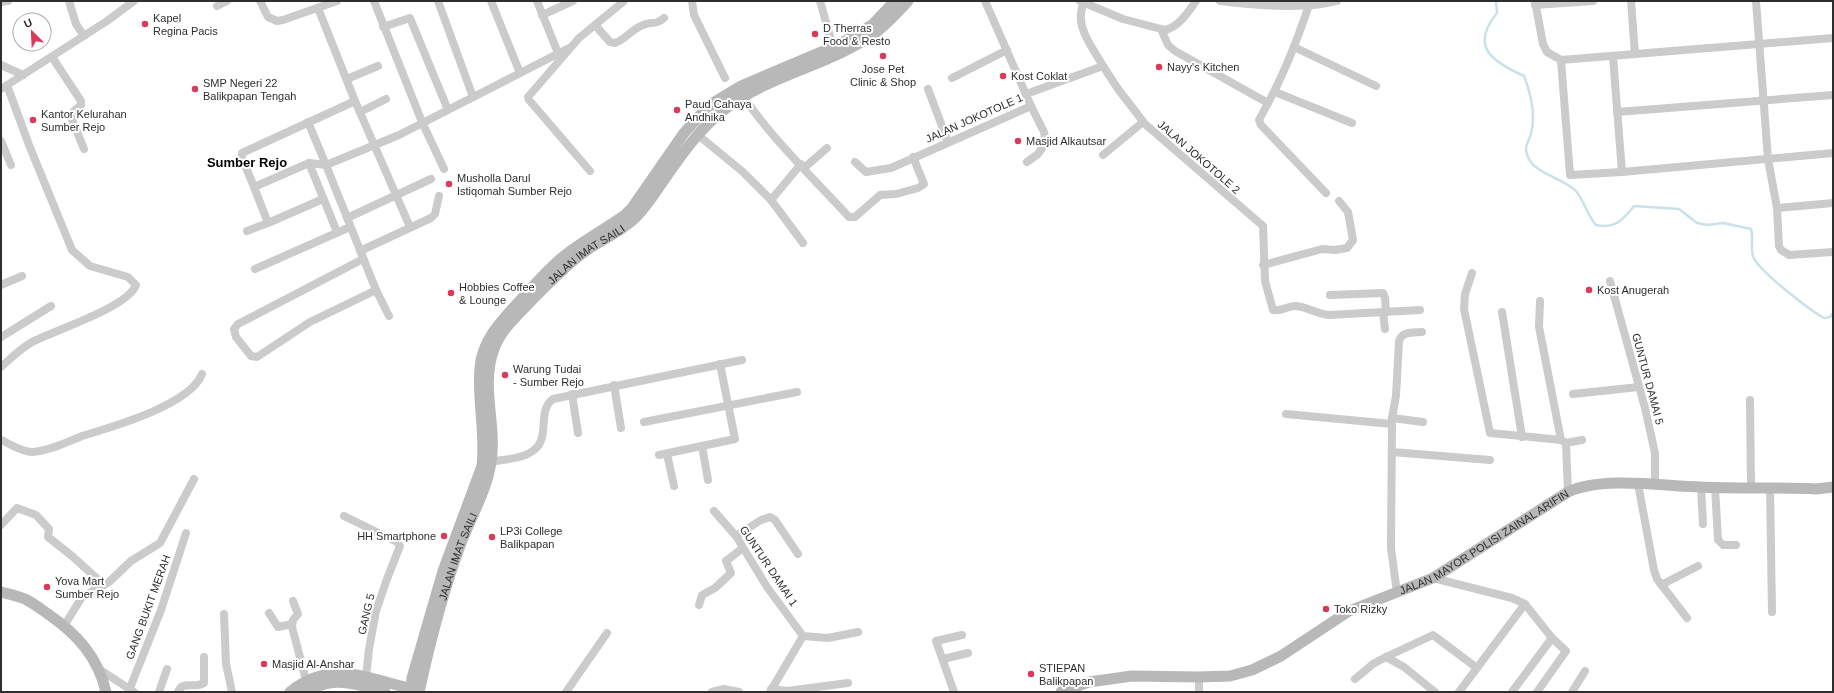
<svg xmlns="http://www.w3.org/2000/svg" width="1834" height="693" font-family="Arial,sans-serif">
	<rect width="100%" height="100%" fill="#fff"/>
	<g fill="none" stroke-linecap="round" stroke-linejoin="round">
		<path stroke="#c9e1e9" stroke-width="2.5" d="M1496,1L1497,13C1469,47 1493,62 1524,76C1531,94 1536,115 1531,134C1529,141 1524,146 1527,154C1531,173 1563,178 1575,190C1584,200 1587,215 1596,225C1615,229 1623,220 1634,206L1679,209L1697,223L1707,225L1723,223L1751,229C1754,238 1750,247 1753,256C1756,269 1811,311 1824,318L1830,317L1833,313"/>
		<g stroke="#cbcbcb" stroke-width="8">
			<path d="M69,1L76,24L84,36"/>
			<path d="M260,1L268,17L277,21L283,20L337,1"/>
			<path d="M374,1L422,122L444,169"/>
			<path d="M438,1L473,97"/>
			<path d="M491,1L520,73"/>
			<path d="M537,1L558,53"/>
			<path d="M692,1L694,15L725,78"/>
			<path d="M820,1L833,47"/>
			<path d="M1080,1L1123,19L1165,30C1179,27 1188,12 1196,1"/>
			<path d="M1085,1C1072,24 1092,46 1103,66"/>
			<path d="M1220,1C1254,5 1304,10 1337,1"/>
			<path d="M1535,1L1543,44L1547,52L1561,60L1833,38"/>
			<path d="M1631,1L1635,54"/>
			<path d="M1756,1L1768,159L1777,208L1779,246L1781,250L1789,255L1833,252"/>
			<path d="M1,2L8,1"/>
			<path d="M1535,5L1593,1"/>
			<path d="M217,6L227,1"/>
			<path d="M318,8L355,101L410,227"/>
			<path d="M542,15L573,1"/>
			<path d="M595,25L610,42L615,43C626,39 632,29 643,25C652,21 655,26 664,18"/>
			<path d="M383,27L410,18L448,110"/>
			<path d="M1161,29L1168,45L1175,51L1268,103C1285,72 1298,38 1309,5"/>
			<path d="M1294,47L1376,86"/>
			<path d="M52,57L81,101V105L72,113L71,117L84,149"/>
			<path d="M1613,57L1622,172"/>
			<path d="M1561,60L1570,175L1622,172L1833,153"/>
			<path d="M1,65L23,75"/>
			<path d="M952,78L1007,50"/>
			<path d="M347,79L378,66"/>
			<path d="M1,89L107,21L134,1"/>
			<path d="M928,89L948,142"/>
			<path d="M1275,92L1352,123"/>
			<path d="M1026,94L1103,66L1118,89L1145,124L1263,226L1265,281L1273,310C1281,312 1287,306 1295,306C1305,306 1317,314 1329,315L1420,310"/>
			<path d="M743,96C773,140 813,178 849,217H855L880,195L896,194L918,188L924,184L913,157"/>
			<path d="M1268,103L1259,120L1261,125L1326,193"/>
			<path d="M360,112L386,99"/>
			<path d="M1617,112L1833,95"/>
			<path d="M308,122L326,165"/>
			<path d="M698,135L743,172L771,200L801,164"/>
			<path d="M1,141L11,165"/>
			<path d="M1103,155L1143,122"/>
			<path d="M855,162L866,172L891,168L1031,106L985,1"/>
			<path d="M1027,162L1038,154L1046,142L1044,132L1031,106"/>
			<path d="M309,163L337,232"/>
			<path d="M804,168L827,148"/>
			<path d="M590,171L529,100L528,97L579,38L623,2"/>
			<path d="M254,187L242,158V153L355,101"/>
			<path d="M323,199L268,223L254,187L309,163L326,165"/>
			<path d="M771,200L803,243"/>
			<path d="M1777,208L1833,203"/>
			<path d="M347,218L431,179"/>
			<path d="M247,231L268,223"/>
			<path d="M360,251L431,218L435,214L439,196"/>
			<path d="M363,259L238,324L234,329L236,337L251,356L257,357L310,322L376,290L326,165L399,135L569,48"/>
			<path d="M1263,265L1322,249L1335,250L1347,248L1353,240L1348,212L1339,201"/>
			<path d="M255,269L350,227"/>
			<path d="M1472,273L1465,294L1464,309L1490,433L1561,440"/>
			<path d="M1610,281L1645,408L1655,453V485"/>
			<path d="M1,285L22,276"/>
			<path d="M376,290L389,316"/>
			<path d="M1330,295L1383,293L1385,298L1386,312"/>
			<path d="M1540,301L1539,327L1561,440L1566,443L1568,492"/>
			<path d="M1383,312L1385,329"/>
			<path d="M1502,312L1522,437"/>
			<path d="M1,337L51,306"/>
			<path d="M1,367C11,358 20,349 32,342C55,330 127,308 136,285L128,277L90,266L72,250L29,145L7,85"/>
			<path d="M614,385L621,428"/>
			<path d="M572,394L578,433"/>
			<path d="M1573,394L1639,387"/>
			<path d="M1750,400L1751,487"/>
			<path d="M1286,414L1392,424L1391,548L1397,593"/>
			<path d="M1392,418L1423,422"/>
			<path d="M644,422L797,392"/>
			<path d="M1391,424L1396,396L1399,341C1402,331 1413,333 1422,332"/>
			<path d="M1,440C10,444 22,452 32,452C49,451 67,442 82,436C112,427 190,405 202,374"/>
			<path d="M1566,443L1582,440"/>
			<path d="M702,446L708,480"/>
			<path d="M1392,452L1490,460"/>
			<path d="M667,454L674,486"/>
			<path d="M659,455L735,439L720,364"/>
			<path d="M491,462C504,459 525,459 535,449C550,437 537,410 553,399L742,360"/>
			<path d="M1638,484L1654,570L1657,579L1687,618"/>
			<path d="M1701,487L1703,524"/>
			<path d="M1715,487L1718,540L1723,545H1736"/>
			<path d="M1770,487L1772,612"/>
			<path d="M714,511L736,536L767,587L803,636"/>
			<path d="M344,516L397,542L400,546L387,579L376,611L369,649L366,677"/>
			<path d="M1,525L17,508L36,515L49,529L48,537L72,556L104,585"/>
			<path d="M736,536L761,520L770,517L775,520L798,554"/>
			<path d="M1433,578L1512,598L1525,604L1459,692"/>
			<path d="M1661,585L1698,566"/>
			<path d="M293,601L298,614L293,620L292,627L306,680"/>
			<path d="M1525,604L1552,638L1566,651L1537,692"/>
			<path d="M699,605L702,595L715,588L731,573L726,561L743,548"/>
			<path d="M269,613L278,627L292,624"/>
			<path d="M224,614L226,664L232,692"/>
			<path d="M64,626L82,597L109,582L131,561L160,543L194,479"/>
			<path d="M1386,657L1404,667L1435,692"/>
			<path d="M943,659L968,653"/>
			<path d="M99,669L134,692"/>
			<path d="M1355,679L1373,664L1386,657L1433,635L1477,668"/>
			<path d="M130,688L161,610L186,533"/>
			<path d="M771,689L787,691L848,683"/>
			<path d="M159,692L167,669"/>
			<path d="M178,692C182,680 194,689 204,683V657"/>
			<path d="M566,692L607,633"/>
			<path d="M712,692L724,689L739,692"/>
			<path d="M770,692L803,636L828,638L858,632"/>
			<path d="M954,692L936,641L962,635"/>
			<path d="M1199,692V677"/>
			<path d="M1512,692L1552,638"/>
			<path d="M1572,692L1585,671"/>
		</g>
		<g stroke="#b8b8b8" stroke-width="11">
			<path d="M1,592C9,594 18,596 25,599C33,603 41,609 48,614C77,634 98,657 106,692"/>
			<path d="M290,692C333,657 371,681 418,690"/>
			<path d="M306,692C334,675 357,684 385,692"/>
			<path d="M411,692L412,678L443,571L482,466C486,433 477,401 480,368C482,337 507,315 527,293C539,280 550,267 564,256C583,241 605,229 625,215L632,208L684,133L703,112L713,103L741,86L833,47L854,36L872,25L895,1"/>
			<path id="s1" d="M419,692C430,642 443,591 461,543C471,517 487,490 491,462C497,424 480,386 494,349C501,329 519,314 533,299C550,282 567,264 587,250C603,239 622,231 636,217C648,205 656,191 666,177C683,153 701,127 725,109C770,74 829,66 875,33C887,24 898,12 908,1"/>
			<path id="s2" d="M1061,692L1089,682L1132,676L1199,677L1230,676L1252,670L1281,656L1349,611L1433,578L1568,492C1603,476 1662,486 1700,487C1739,489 1777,487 1816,489L1833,487"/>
		</g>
	</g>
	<g fill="#db3959" stroke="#fff" stroke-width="1.5">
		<circle cx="145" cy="24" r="4"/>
		<circle cx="815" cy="34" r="4"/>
		<circle cx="883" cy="56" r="4"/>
		<circle cx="1159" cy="67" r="4"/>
		<circle cx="1003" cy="76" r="4"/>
		<circle cx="195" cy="89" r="4"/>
		<circle cx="677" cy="110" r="4"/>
		<circle cx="33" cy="120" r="4"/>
		<circle cx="1018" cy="141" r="4"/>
		<circle cx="449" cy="184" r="4"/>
		<circle cx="1589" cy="290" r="4"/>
		<circle cx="451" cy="293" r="4"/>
		<circle cx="505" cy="375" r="4"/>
		<circle cx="444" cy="536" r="4"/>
		<circle cx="492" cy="537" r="4"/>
		<circle cx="47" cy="587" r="4"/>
		<circle cx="1326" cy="609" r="4"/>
		<circle cx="264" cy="664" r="4"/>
		<circle cx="1031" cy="674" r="4"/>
	</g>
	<g text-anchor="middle" stroke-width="4" stroke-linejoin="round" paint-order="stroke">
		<g font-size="11" fill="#2e2e2e" stroke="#fff" text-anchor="start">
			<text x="153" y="22">Kapel<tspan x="153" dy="13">Regina Pacis</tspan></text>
			<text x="823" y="32">D Therras<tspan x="823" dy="13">Food &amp; Resto</tspan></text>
			<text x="1167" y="71">Nayy's Kitchen</text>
			<text x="883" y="73" text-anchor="middle">Jose Pet<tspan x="883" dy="13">Clinic &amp; Shop</tspan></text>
			<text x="1011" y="80">Kost Coklat</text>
			<text x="203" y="87">SMP Negeri 22<tspan x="203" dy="13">Balikpapan Tengah</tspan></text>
			<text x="685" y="108">Paud Cahaya<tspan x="685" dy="13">Andhika</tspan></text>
			<text x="41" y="118">Kantor Kelurahan<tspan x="41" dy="13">Sumber Rejo</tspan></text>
			<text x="1026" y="145">Masjid Alkautsar</text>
			<text x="457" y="182">Musholla Darul<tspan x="457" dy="13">Istiqomah Sumber Rejo</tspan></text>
			<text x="459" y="291">Hobbies Coffee<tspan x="459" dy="13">&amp; Lounge</tspan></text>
			<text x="1597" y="294">Kost Anugerah</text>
			<text x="513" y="373">Warung Tudai<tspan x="513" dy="13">- Sumber Rejo</tspan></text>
			<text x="500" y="535">LP3i College<tspan x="500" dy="13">Balikpapan</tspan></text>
			<text x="436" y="540" text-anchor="end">HH Smartphone</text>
			<text x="55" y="585">Yova Mart<tspan x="55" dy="13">Sumber Rejo</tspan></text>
			<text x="1334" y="613">Toko Rizky</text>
			<text x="272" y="668">Masjid Al-Anshar</text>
			<text x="1039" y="672">STIEPAN<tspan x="1039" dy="13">Balikpapan</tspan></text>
		</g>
		<g font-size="11" fill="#2e2e2e" stroke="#fff">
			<text transform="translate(974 118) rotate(-24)" y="4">JALAN JOKOTOLE 1</text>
			<text transform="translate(1199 157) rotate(41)" y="4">JALAN JOKOTOLE 2</text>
			<text dy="4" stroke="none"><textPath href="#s1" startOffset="489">JALAN IMAT SAILI</textPath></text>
			<text transform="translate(1648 379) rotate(75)" y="4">GUNTUR DAMAI 5</text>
			<text dy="4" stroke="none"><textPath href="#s2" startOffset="460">JALAN MAYOR POLISI ZAINAL ARIFIN</textPath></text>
			<text dy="4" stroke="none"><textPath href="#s1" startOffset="141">JALAN IMAT SAILI</textPath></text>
			<text transform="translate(769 566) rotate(56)" y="4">GUNTUR DAMAI 1</text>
			<text transform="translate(148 607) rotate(-70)" y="4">GANG BUKIT MERAH</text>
			<text transform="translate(366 614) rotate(-77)" y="4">GANG 5</text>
		</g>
		<g font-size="13" font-weight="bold" fill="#000" stroke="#fff">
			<text x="247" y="167">Sumber Rejo</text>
		</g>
	</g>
	<rect width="1834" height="693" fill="none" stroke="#2e2e2e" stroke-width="4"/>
	<g transform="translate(32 32) rotate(336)"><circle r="19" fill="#ffffff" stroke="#ababab"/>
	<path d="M0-3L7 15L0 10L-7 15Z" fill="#db3959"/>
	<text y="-6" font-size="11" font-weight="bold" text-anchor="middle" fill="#2e2e2e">U</text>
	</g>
</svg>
